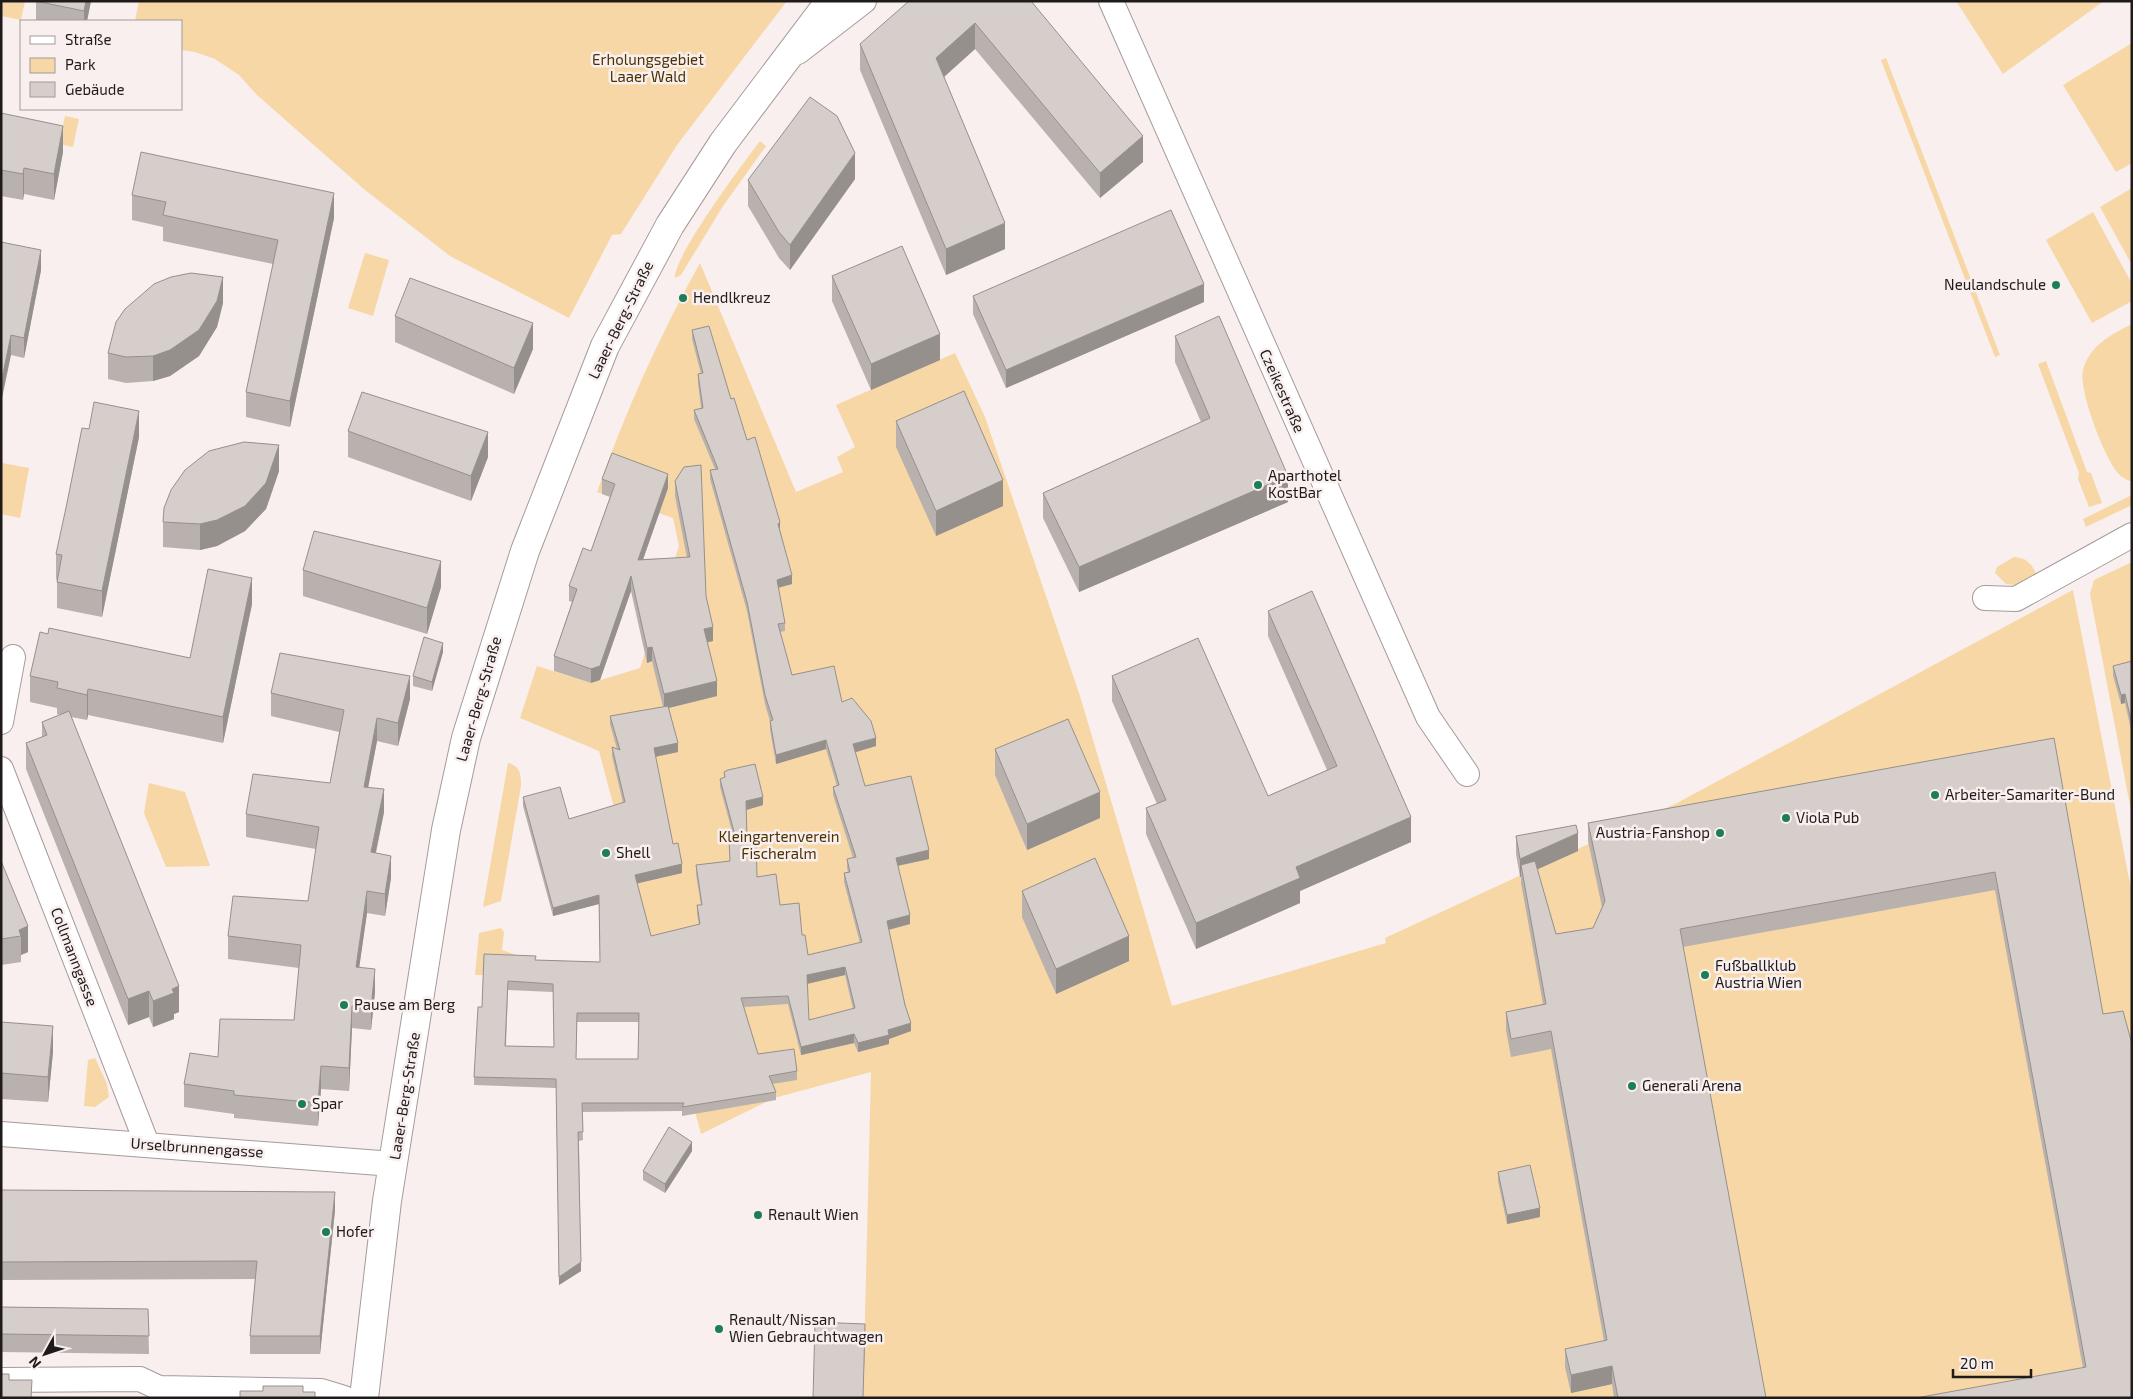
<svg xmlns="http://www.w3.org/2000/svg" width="2133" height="1399" font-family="'Exo 2',sans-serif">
	<rect width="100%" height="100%" fill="#f9efee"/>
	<g fill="#f6d7a5">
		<path d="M1,1H25L21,20L1,16Z"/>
		<path d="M139,1H787L677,145L621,234L612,235L569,318L450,256L365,190L257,95L239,75L215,59L195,52L181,50V21H135Z"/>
		<path d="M1956,1H2104L2003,74Z"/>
		<path d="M2132,43V163L2116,172L2063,85Z"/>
		<path d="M1886,58L2000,355L1995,357L1881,60Z"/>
		<path d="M65,116L79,119L73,147L59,144Z"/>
		<path d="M760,141L766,146L723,206L681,275L675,278C673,257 744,162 760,141Z"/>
		<path d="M2132,188V265L2100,207Z"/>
		<path d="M2093,212L2132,284V301L2092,323L2046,240Z"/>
		<path d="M365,253L389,260L373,316L348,308Z"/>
		<path d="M700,263L796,492L843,472L837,457L855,447L836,405L955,353L985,417L1080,696L1172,1006L1386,943L1385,938L1677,803L2073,590L2132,894V1398H863L871,1072L774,1098L701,1134L599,751L520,718L537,666L591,683L640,668L679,546L673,518L597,492C625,412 659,337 700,263Z"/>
		<path d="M2132,324V482C2128,480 2122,478 2119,474C2105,460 2078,389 2083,370C2089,346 2112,334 2132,324Z"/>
		<path d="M2046,361L2087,472L2091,473L2102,503L2089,507L2078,479L2079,473L2038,364Z"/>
		<path d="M2,463L29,468L20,518L1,514Z"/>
		<path d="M2132,495V505L2086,527L2083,519Z"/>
		<path d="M2014,557C2028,558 2032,565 2038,577L2014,585L2006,584L1995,573L1997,567Z"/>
		<path d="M2132,562V816L2090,594L2094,580Z"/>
		<path d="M508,763C520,766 521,774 521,786L501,901L483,907Z"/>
		<path d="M149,783L185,792L210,866L166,867L144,813Z"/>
		<path d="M501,928L504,932L502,950L519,956L483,975H475L479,933Z"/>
		<path d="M95,1058L107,1084L109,1097L95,1107L84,1106L88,1060Z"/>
	</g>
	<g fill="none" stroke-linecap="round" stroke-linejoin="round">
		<g stroke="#a49b9a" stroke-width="26">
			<g id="street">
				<path d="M1111,1L1428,717L1467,774"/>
				<path d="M798,52L864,1"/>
				<path d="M1985,598L2016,599L2132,535"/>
				<path d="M1,722L13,657"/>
				<path d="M1,769L147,1144"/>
				<path d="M1,1134L393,1164"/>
				<path d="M1,1380L140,1379L159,1388L321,1391L344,1398"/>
			</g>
		</g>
		<g stroke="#a49b9a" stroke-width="30">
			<path id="secondary" d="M364,1398L387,1201L446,830L466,738L525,551L605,346L670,225L723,143L830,1"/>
		</g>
		<use href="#street" stroke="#fff" stroke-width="24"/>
		<use href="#secondary" stroke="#fff" stroke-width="28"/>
	</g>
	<g fill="#b8b1ae" fill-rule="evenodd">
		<path d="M36,1H91L87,21H36Z"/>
		<path d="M1031,1L1143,162L1100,198L975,49L944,77L1005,249L946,275L860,70V44Z"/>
		<path d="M1,113L63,152L54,200L24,194L23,200L1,196Z"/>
		<path d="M855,179L790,270L779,258L748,206V180Z"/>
		<path d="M132,195L334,218L290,427L246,417V392L273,264L163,241V227L132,220Z"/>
		<path d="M1,242L41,270L24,358L11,355Z"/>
		<path d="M832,276L940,360L871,390L832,301Z"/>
		<path d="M973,296L1204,302L1006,388L973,314Z"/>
		<path d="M223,303L217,327L199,356L170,376L153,381L126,383L108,379V353Z"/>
		<path d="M395,316L533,349L514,394L395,342Z"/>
		<path d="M692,330L731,399L747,440L780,530L792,584L778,588L785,623V631L780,632L792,675L842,702L876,746L855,752L865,786L929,859L898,866L910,924L889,930L911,1031L889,1039V1044L858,1052L854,1043L801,1055L788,1004L744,1007L758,1054L797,1071V1080L772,1084L776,1092V1100L682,1116V1111L582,1112L583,1140L579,1141L581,1271L559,1285L556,1088L474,1085V1077L482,1007L484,954L536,960L600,962L599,904L553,916L523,806V797L569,819L623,803L612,756V747L617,749L610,724V716L663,707L652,661L647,663L631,591L600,680L591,683L554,671V656L572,602L569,601V586L591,551L610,497L602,494V479L668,488L643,559L687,558L675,496V481L706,596L713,641L707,642L717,696L669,708L678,752L655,757L673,844L682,873L637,883L651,936L699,925L697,914V905H701L696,874V865L730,861L734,839L720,787V779L724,778V772L763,805L746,810L747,839L757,877L780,905L802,935L808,955L860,943L844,882V873L848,872L847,868V859L853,858L833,795V787L837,786L826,749L776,764L770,730V721L765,704L747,611L710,479V470L715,469L694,419V410L701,408L698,383V374H701L692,339ZM845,975L853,1009L809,1020L807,983ZM508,990L553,992L554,1047L506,1046ZM577,1022H639L638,1059H576Z"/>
		<path d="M1175,336L1288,502L1079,592L1043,518V493L1201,422L1175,362Z"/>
		<path d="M896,421L1003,506L936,536L896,447Z"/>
		<path d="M348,431L488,457L471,501L348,457Z"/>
		<path d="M139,437L102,617L57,608V580L56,579V554Z"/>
		<path d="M279,471L266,509L245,531L217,546L200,550L163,547V522Z"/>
		<path d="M303,570L441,587L427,634L303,596Z"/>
		<path d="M252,604L223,743L88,715L87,720L71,717L179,1012L174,1014V1019L153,1027L149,1017L128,1025L26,769V743L42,737V722L61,715L57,714V708L30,702V676L48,634L190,658Z"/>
		<path d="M1268,611L1411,842L1300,891V903L1196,949L1146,834V808L1157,804L1112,701V676L1268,796L1327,770L1268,636Z"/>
		<path d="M443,652L432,691L413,686V676Z"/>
		<path d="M2132,661V730H2131L2125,703L2121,704L2113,676V666Z"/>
		<path d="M271,693L410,699L398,746L377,741L368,787L384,812L376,853L391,878L385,916L367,913L359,967L375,992L371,1030L352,1028L349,1091L321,1089L318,1126L234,1118V1114L184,1107V1084L218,1057L294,1020L299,968L228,959V936L308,901L316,849L246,837V814L330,783L339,732L271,716Z"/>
		<path d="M2054,738L2132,1398L2083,1368L1995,890L1683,947L1766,1398H1614L1612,1384L1571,1393L1565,1367V1349L1604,1341L1551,1049L1511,1057L1506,1030V1012L1543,1004L1521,883V877H1520L1516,854V836L1578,851L1537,869L1556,934L1593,928L1602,907L1588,841V823Z"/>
		<path d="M995,749L1100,818L1027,850L995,775Z"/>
		<path d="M1,861L28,952L21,955V962L1,965Z"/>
		<path d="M1022,891L1129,961L1056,994L1022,917Z"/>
		<path d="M1,1022L53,1052L48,1102L1,1099Z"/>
		<path d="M692,1151L665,1193L643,1180V1171Z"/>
		<path d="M1498,1172L1540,1217L1507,1224L1498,1181Z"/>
		<path d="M1,1190L335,1210L320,1354H250V1336L255,1279L1,1280Z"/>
		<path d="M1,1307L148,1309L149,1354L1,1352Z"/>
	</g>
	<g fill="#96908d">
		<path d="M86,1H91L87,21H84V11Z"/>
		<path d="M975,23V49L936,84V58Z"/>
		<path d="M63,126V152L54,200V174Z"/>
		<path d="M1143,136V162L1100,198V173Z"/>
		<path d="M855,153V179L790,270V245Z"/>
		<path d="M24,168V194L23,200V174Z"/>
		<path d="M334,193V218L290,427V401Z"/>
		<path d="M1005,223V249L946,275V249Z"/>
		<path d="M41,250V270L24,358V338Z"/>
		<path d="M223,277V303L217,327L199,356L170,376L153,381V356Z"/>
		<path d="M1204,284V302L1006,388V370Z"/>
		<path d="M533,323V349L514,394V368Z"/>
		<path d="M940,334V360L871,390V364Z"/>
		<path d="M11,335V355L1,403V383Z"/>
		<path d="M139,411V437L102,617V591Z"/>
		<path d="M488,432V457L471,501V476Z"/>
		<path d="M279,445V471L266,509L245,531L217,546L200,550V524Z"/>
		<path d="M668,474V488L638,574V560Z"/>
		<path d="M1288,476V502L1079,592V567Z"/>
		<path d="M1003,480V506L936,536V511Z"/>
		<path d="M780,522V530L778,532V524Z"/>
		<path d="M441,561V587L427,634V608Z"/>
		<path d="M792,575V584L777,588V580Z"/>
		<path d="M631,576V591L600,680L591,683V669Z"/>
		<path d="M252,578V604L223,743V717Z"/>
		<path d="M713,627V641L704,643V629Z"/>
		<path d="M443,643V652L432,691V682Z"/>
		<path d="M652,647V661L647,663V648Z"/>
		<path d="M410,676V699L398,746V723Z"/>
		<path d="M717,681V696L664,709V694Z"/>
		<path d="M88,689V715L87,720V695Z"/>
		<path d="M2125,694V703L2121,704V695Z"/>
		<path d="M377,718V741L364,809V787Z"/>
		<path d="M876,738V746L853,753V744Z"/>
		<path d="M826,740V749L776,764V755Z"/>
		<path d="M678,743V752L654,757V748Z"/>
		<path d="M384,789V812L371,875V852Z"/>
		<path d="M1100,792V818L1027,850V824Z"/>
		<path d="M763,797V805L746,810V801Z"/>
		<path d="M1411,817V842L1300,891V903L1196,949V923L1296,867Z"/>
		<path d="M1578,833V851L1523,876L1521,865V877H1520V859Z"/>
		<path d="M929,850V859L896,866V858Z"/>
		<path d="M391,856V878L385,916V894Z"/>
		<path d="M682,864V873L635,884V875Z"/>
		<path d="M367,891V913L356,990V967Z"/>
		<path d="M599,895V904L553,916V908Z"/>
		<path d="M910,915V924L887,930V921Z"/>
		<path d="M28,926V952L21,955V936L19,930Z"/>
		<path d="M1129,936V961L1056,994V969Z"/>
		<path d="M845,967V975L807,984V975Z"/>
		<path d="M375,969V992L371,1030V1008Z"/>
		<path d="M179,986V1012L174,1014V1019L153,1027V1001L172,989Z"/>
		<path d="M149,991V1017L128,1025V999Z"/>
		<path d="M352,1006V1028L349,1091V1068Z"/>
		<path d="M911,1023V1031L889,1039V1044L858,1052V1043L888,1030Z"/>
		<path d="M53,1026V1052L48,1102V1077Z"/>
		<path d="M854,1034V1043L801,1055V1047Z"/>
		<path d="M321,1066V1089L318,1126V1103Z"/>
		<path d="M692,1142V1151L665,1193V1184Z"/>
		<path d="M335,1192V1210L320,1354V1336Z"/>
		<path d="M1540,1208V1217L1507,1224V1215Z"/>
		<path d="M581,1262V1271L559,1285V1277Z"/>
		<path d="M865,1324V1342L863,1398Z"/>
		<path d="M1612,1366V1384L1571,1393V1375Z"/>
	</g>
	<g fill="#d6ceca" stroke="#96908d" fill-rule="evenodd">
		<path d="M36,1H86L84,11Z"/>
		<path d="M909,1H1031L1143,136L1100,173L975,23L936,58L1005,223L946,249L860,44Z"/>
		<path d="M810,97L837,116L855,153L790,245L779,232L748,180Z"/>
		<path d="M1,113L63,126L54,174L24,168L23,174L1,170Z"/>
		<path d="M141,152L334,193L290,401L246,392L278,240L163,215L166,202L132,195Z"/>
		<path d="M1171,210L1204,284L1006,370L973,296Z"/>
		<path d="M1,242L41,250L24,338L11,335L1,383Z"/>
		<path d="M902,246L940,334L871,364L832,276Z"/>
		<path d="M191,273L223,277L217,301L199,330L170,350L153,356L126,357L108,353L116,322L125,309L154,284L171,277Z"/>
		<path d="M410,278L533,323L514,368L395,316Z"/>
		<path d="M1219,316L1288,476L1079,567L1043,493L1210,418L1175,336Z"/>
		<path d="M709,326L731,399L734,398L747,440L755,437L780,522L778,524L792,575L777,580L785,623L778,624L792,675L834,666L842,702L852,698L871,721L876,738L853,744L865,786L911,776L929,850L896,858L910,915L887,921L905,1005L911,1023L888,1030L889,1035L858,1043L854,1034L801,1047L788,996L741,998L758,1054L794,1049L797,1071L769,1076L776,1092L682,1107L684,1103H582L583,1132H578L581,1262L559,1277L556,1079L474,1077L478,1007H482L484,954L536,956L535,960L600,962L599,895L553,908L523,797L560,787L569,819L625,802L612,747L620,750L610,716L668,706L678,743L654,748L673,844L678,843L682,864L635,875L651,936L700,924L697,905H702L696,865L730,861L729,839H736L720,779L725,777L724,772L728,770L755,764L763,797L746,801L747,839L756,838L757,877L776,874L780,905L799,903L802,935H805L808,955L862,942L844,873L850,872L847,859L856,857L833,787L839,785L826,740L776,755L770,721L773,720L765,695L747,602L710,470L718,469L694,410L703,408L698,374L703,373L692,330ZM845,967L855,1008L809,1020L807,975ZM508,981L553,984L554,1047L505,1046ZM577,1013H639L638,1059H576Z"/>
		<path d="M964,391L1003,480L936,511L896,421Z"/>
		<path d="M362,392L488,432L471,476L348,431Z"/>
		<path d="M94,402L139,411L102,591L57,582L62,555L56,554L67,503L82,428L89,429Z"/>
		<path d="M244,442L279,445L266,483L245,506L217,520L200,524L163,522L164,508L171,490L185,470L209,451Z"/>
		<path d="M612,453L668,474L638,560L690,557L675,481L684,467L701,465L706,596L713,627L704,629L717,681L664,694L652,647L647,648L631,576L600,666L591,669L554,656L577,589L569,586L583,548L591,551L615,484L602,479Z"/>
		<path d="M314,531L441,561L427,608L303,570Z"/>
		<path d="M208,569L252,578L223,717L88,689L87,695L57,688L58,682L30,676L40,632L48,634L49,628L190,658Z"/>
		<path d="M1312,591L1411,817L1296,867L1300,878L1196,923L1146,808L1166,800L1112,676L1198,638L1268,796L1337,766L1268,611Z"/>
		<path d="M424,637L443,643L432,682L413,676Z"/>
		<path d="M280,653L410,676L398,723L377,718L364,787L384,789L371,852L391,856L385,894L367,891L356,967L375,969L371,1008L352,1006L349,1068L321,1066L318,1103L234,1095V1091L184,1084L190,1053L218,1057L220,1019L294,1020L301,945L228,936L233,896L308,901L319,827L246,814L253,774L330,783L344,710L271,693Z"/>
		<path d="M2132,661V720H2131L2125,694L2121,695L2113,666Z"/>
		<path d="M69,711L179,986L172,989L174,993L153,1001L149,991L128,999L26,743L47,735L42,722Z"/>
		<path d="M1068,719L1100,792L1027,824L995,749Z"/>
		<path d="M2054,738L2103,1014L2123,1011L2132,1044V1398H1916L2086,1367L1995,872L1680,929L1766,1398H1618L1612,1366L1571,1375L1565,1349L1607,1340L1551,1031L1511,1039L1506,1012L1546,1004L1521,865L1535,861L1556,934L1593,928L1605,901L1588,823Z"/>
		<path d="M1576,825L1578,833L1520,859L1516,836Z"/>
		<path d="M1095,858L1129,936L1056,969L1022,891Z"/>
		<path d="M1,861L28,926L19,930L21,936L1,939Z"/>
		<path d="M1,1022L53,1026L48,1077L1,1073Z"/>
		<path d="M669,1127L692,1142L665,1184L643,1171Z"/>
		<path d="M1530,1165L1540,1208L1507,1215L1498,1172Z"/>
		<path d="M1,1190L335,1192L320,1336H250L257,1261L1,1262Z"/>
		<path d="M1,1307L148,1309L149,1336L1,1334Z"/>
		<path d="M815,1322L865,1324L863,1398H813Z"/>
		<path d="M1,1374H9V1380H32L31,1398H1Z"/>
		<path d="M263,1386H303V1392H315V1398H240V1391H263Z"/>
	</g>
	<g fill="#1d7d55" stroke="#f9efee" stroke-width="2">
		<circle cx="2056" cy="285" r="5"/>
		<circle cx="683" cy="298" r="5"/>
		<circle cx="1258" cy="485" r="5"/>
		<circle cx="1935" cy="795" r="5"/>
		<circle cx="1786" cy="818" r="5"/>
		<circle cx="1720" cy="833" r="5"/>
		<circle cx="606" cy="853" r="5"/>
		<circle cx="1705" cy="975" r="5"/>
		<circle cx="344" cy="1005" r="5"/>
		<circle cx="1632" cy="1086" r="5"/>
		<circle cx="302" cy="1104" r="5"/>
		<circle cx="758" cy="1215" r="5"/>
		<circle cx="326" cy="1232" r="5"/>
		<circle cx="719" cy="1329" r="5"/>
	</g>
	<g text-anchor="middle" stroke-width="5" stroke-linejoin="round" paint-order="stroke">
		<g font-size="15" fill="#4a3200" stroke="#f9efee">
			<text x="648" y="65">Erholungsgebiet<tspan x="648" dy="17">Laaer Wald</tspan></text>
			<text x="779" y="842">Kleingartenverein<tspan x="779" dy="17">Fischeralm</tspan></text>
		</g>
		<g font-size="15" fill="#1e1b1a" stroke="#f9efee" text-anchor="start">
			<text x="2046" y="290" text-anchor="end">Neulandschule</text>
			<text x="693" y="303">Hendlkreuz</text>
			<text x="1268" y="481">Aparthotel<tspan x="1268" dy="17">KostBar</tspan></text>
			<text x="1945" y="800">Arbeiter-Samariter-Bund</text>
			<text x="1796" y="823">Viola Pub</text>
			<text x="1710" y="838" text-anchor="end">Austria-Fanshop</text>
			<text x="616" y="858">Shell</text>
			<text x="1715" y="971">Fußballklub<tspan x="1715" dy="17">Austria Wien</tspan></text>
			<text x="354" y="1010">Pause am Berg</text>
			<text x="1642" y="1091">Generali Arena</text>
			<text x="312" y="1109">Spar</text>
			<text x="768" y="1220">Renault Wien</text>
			<text x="336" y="1237">Hofer</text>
			<text x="729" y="1325">Renault/Nissan<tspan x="729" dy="17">Wien Gebrauchtwagen</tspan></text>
		</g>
		<g font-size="15" fill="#1e1b1a" stroke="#f9efee">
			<text transform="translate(621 320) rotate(-64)" y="5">Laaer-Berg-Straße</text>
			<text transform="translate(1282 391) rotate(66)" y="5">Czeikestraße</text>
			<text transform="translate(479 699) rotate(-74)" y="5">Laaer-Berg-Straße</text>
			<text transform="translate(74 957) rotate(69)" y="5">Collmanngasse</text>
			<text transform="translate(405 1096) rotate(-81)" y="5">Laaer-Berg-Straße</text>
			<text transform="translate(197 1148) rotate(4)" y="5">Urselbrunnengasse</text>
		</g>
	</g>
	<rect width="2133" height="1399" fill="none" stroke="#1e1b1a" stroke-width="5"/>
	<rect x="20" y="20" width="162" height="90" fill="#f9efee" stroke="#a19a99"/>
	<rect x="30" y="36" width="25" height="8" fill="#ffffff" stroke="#a19a99"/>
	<text x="65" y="45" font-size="15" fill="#1e1b1a">Straße</text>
	<rect x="30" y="58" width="25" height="15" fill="#f6d7a5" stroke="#a19a99"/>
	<text x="65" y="70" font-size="15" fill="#1e1b1a">Park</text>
	<rect x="30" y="82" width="25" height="15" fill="#d6ceca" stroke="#a19a99"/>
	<text x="65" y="95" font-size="15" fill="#1e1b1a">Gebäude</text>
	<g transform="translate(45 1354) rotate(230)" stroke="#f9efee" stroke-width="4" paint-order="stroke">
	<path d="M0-4L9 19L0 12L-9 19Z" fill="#1e1b1a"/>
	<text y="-8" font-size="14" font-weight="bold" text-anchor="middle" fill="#1e1b1a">N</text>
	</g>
	<path d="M1953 1369v8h78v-8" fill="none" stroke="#1e1b1a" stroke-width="2.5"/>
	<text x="1960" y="1369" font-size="15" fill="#1e1b1a" stroke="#f9efee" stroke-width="4" paint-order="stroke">20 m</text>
</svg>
